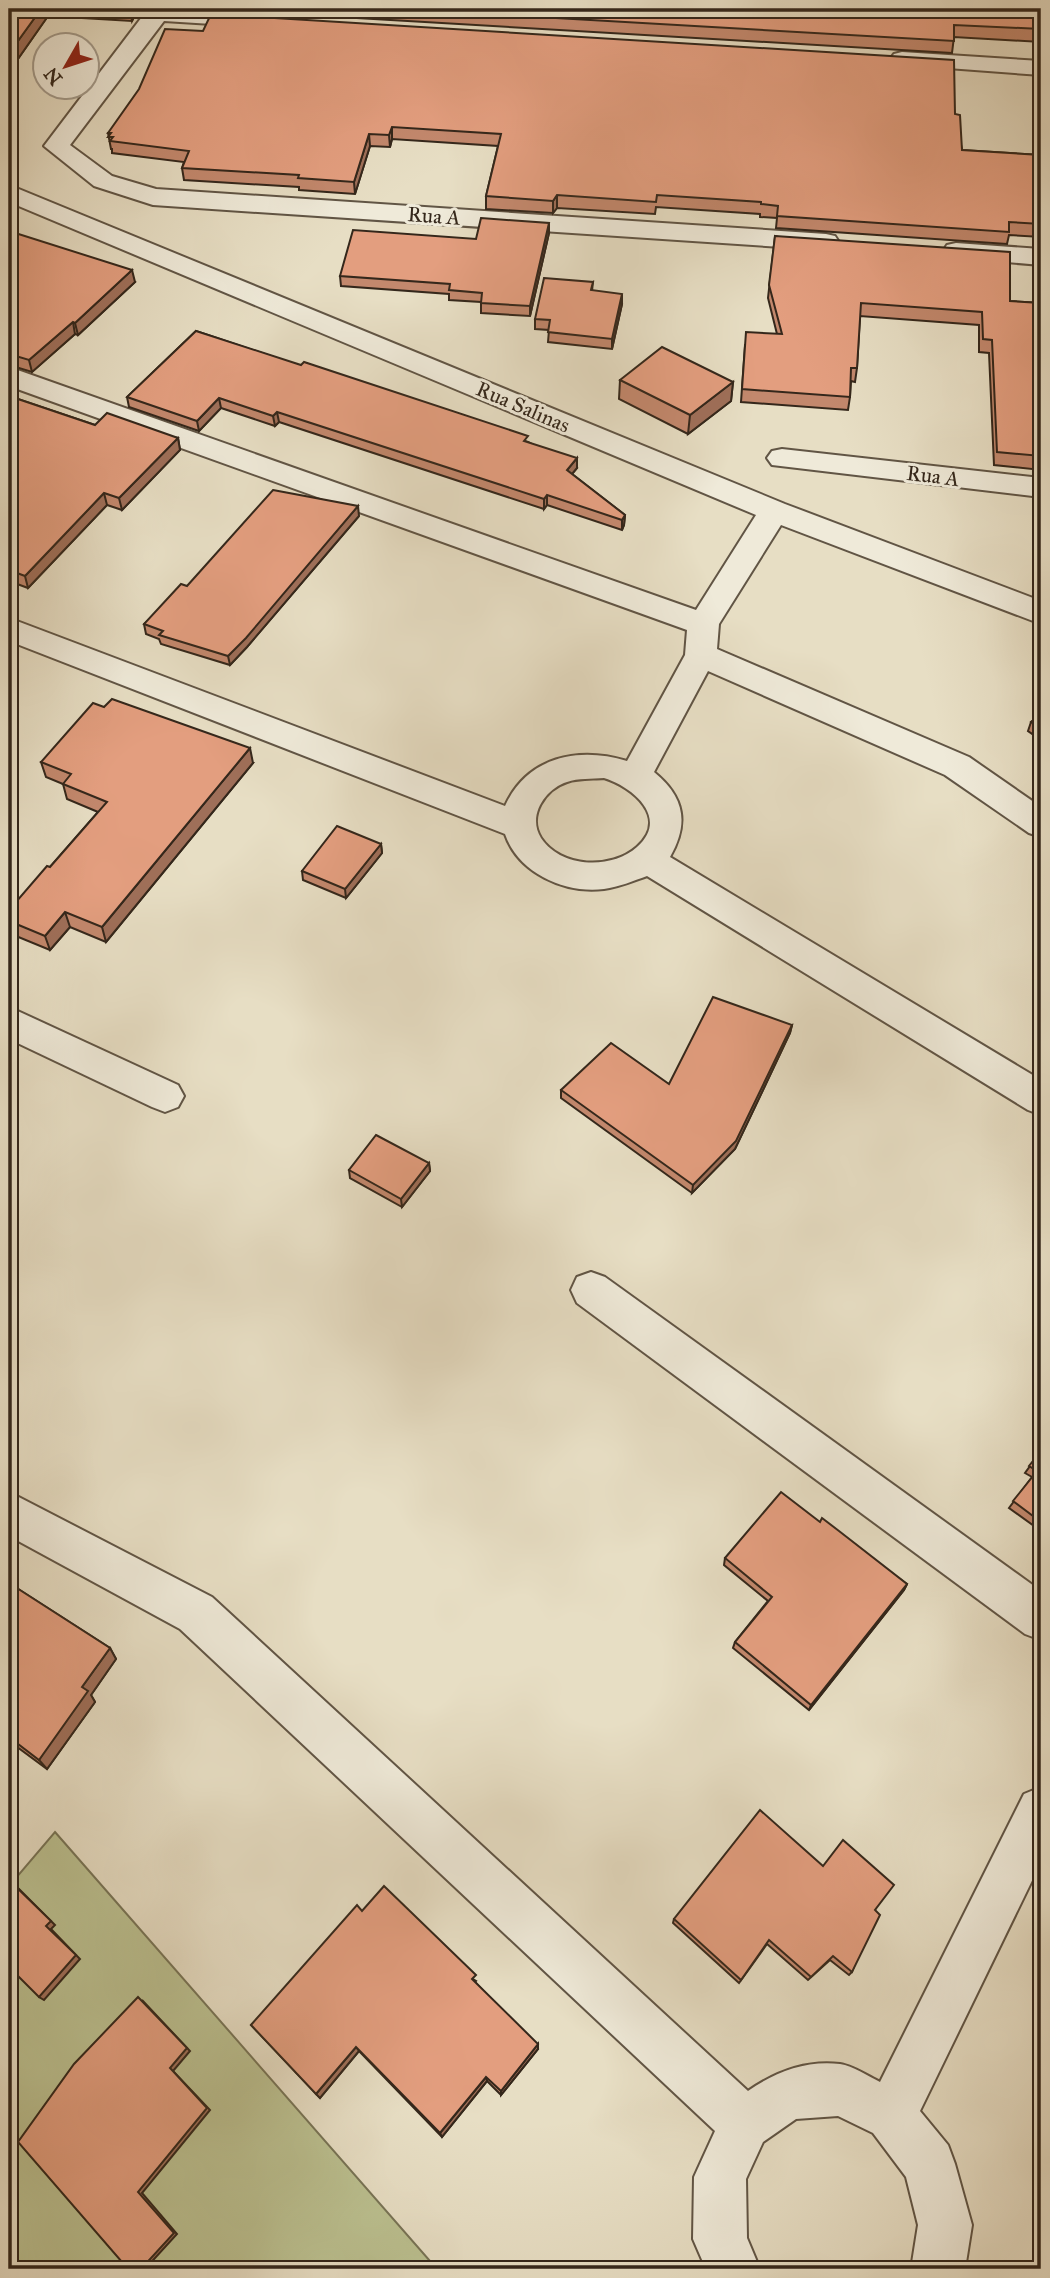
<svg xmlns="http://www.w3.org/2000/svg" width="1050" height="2278" font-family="'IM FELL Great Primer',serif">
	<rect width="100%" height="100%" fill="#e7dec4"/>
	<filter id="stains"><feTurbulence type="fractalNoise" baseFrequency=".00286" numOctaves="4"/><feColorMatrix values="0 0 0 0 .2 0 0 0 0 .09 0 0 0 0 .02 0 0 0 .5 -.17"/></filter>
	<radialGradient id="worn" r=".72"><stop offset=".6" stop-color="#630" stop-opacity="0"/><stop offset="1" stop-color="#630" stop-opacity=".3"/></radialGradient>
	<path fill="#bbc090" stroke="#787456" stroke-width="2" d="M55,1832L437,2269H9V1886Z"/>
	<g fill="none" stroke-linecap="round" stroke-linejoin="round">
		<g stroke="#615545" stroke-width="4">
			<g id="street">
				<path d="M148,9L262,13L270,15L274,20L270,25L262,27L164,21L70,145L112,176L156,189L826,234L835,236L839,242L835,248L826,250L153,205L94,186L44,146Z"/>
				<path d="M902,52L1041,61V75L894,64L890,59L894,54Z"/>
				<path d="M9,185L785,504L1041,601V624L781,525L719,624L717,649L969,757L1041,807V837L1029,833L945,775L708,671L654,772C685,797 689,824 670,857L1041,1080V1115L1028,1110L647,876C633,881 619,887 604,889C565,894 518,873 505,834L9,641V618L505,806C527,757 578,746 627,761L685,655L687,630L9,386V367L696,610L756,515L9,202ZM604,778C633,787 670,818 637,847C611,870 561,868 541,838C527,816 545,789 567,782C578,778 592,779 604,778Z"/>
				<path d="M956,243L1041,249V265L947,257L943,251L947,245Z"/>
				<path d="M782,449L1041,478V497L772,465L767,458L772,451Z"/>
				<path d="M9,1007L178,1085L184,1096L178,1107L165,1112L152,1107L9,1039Z"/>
				<path d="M591,1272L605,1277L1041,1591V1640L1025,1634L577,1303L571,1290L577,1277Z"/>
				<path d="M9,1492L212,1597L748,2091C775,2072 806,2060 840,2064C853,2066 868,2076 880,2082L1024,1794L1041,1787V1862L920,2111L948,2145L955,2164L972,2225L965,2269H911L918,2225L906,2177L873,2133L838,2116L796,2119L763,2142L746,2179L747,2238L760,2269H706L693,2239L694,2177L715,2131L180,1629L9,1536Z"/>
			</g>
		</g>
		<use href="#street" fill="#efead9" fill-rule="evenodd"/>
	</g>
	<g fill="#c3886d" stroke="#34271b" stroke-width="2">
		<path d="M9,9H138L132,21L48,16L13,66H9Z"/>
		<path d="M219,9H1041V42L954,37L952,53L220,10Z"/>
		<path d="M955,114L962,150L1041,155V237L1009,235L1007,244L776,228L777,218L760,217V214L656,207L655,214L557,208L553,213L486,209V196L498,146L392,139L390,147L370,146L355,194L299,190V187L184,180L182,168L184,162L112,153V149H111L108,133Z"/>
		<path d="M9,231L135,282L78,335L75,334L32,372L9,365Z"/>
		<path d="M549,233L530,316L481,313V302L449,300V294L341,286L340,276Z"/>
		<path d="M775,236L1010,301L1041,303V470L994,465L989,353L979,352V325L860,316L857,368L855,382L851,381L850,397L848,410L741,402L745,345L777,334L768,298Z"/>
		<path d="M593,282L592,291L622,304L612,349L548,342L549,330L535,329V319Z"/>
		<path d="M196,331L528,442L577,468L572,474L625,515L624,525L622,530L547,505L544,509L279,422L275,426L221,408L199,431L129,407L127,397Z"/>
		<path d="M620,380L733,382L731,401L688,434L619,399Z"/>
		<path d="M9,396L95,425L178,438L180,450L122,510L107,505L28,588L9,581Z"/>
		<path d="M359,516L247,647L230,665L161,644L159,639L146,634L144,624L187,586Z"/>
		<path d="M1041,714V740L1028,731L1031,722Z"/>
		<path d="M41,762L253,763L106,942L70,927L50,950L11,934L9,928V910L50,867L98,812L67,799L63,784L46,777Z"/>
		<path d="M381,844L382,853L346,898L303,880L302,871Z"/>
		<path d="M792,1025L790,1033L735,1149L692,1193L561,1098V1090L669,1084Z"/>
		<path d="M429,1163L430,1171L402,1207L350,1178L349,1170Z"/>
		<path d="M1041,1451V1531L1009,1508L1032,1477L1025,1473Z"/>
		<path d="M820,1522L907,1584L904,1590L809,1710L733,1648L735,1642L768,1601L724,1565L725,1558Z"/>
		<path d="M9,1583L110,1648L116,1659L91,1695L95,1702L47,1769L9,1741Z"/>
		<path d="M875,1910L852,1972L849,1975L830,1960L808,1980L767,1944L739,1983L673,1923L674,1919Z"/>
		<path d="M362,1911L476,1981L475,1982L538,2049L501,2095L487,2081L442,2137L359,2051L320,2098L251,2025Z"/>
	</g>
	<g fill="#9f6f59" stroke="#34271b" stroke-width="2">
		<path d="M41,9H47L48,16L13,66L10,52Z"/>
		<path d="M130,9H138L132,21Z"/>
		<path d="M392,127V139L390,147L389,135Z"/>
		<path d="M369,134L370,146L355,194L354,182Z"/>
		<path d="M557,195V208L553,213V201Z"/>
		<path d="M549,223V233L530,316V306Z"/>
		<path d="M132,270L135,282L78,335L75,323Z"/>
		<path d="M622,294V304L612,349V339Z"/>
		<path d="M73,322L75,334L32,372L29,360Z"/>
		<path d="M9,378L12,390L9,393Z"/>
		<path d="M733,382L731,401L688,434L690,415Z"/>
		<path d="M219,398L221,408L199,431L197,421Z"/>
		<path d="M277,412L279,422L275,426L273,416Z"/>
		<path d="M178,438L180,450L122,510L119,498Z"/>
		<path d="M577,458V468L567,480V470Z"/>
		<path d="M104,493L107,505L28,588L25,576Z"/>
		<path d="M547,495V505L544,509V499Z"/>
		<path d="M358,506L359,516L247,647L230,665L228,656Z"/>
		<path d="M625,515L624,525L622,530V520Z"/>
		<path d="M250,748L253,763L106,942L102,927Z"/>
		<path d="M381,844L382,853L346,898L345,889Z"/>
		<path d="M65,912L70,927L50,950L45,936Z"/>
		<path d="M792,1025L790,1033L735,1149L692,1193L693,1185Z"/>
		<path d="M11,1045L16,1057L9,1066V1048Z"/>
		<path d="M429,1163L430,1171L402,1207L401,1199Z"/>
		<path d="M907,1584L904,1590L809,1710L811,1705Z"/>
		<path d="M110,1648L116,1659L91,1695L95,1702L47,1769L39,1760L82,1687Z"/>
		<path d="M9,1879L55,1925L51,1929L80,1959L44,2000L39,1997L46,1926Z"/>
		<path d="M10,1968L15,1971L9,1978V1970Z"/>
		<path d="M142,2000L190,2051L173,2071L210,2110L142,2193L177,2234L145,2269H141L138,2192L170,2068Z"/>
		<path d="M538,2044V2049L501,2095V2091Z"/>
		<path d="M356,2047L359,2051L320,2098L316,2094Z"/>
		<path d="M486,2077L487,2081L442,2137L440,2133Z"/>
	</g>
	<g fill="#e39e7f" stroke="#34271b" stroke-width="2">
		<path d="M9,9H41L10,52H9Z"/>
		<path d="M398,9H1041V29L954,25V41Z"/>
		<path d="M211,14L954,60L955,114L960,115L962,150L1041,155V224L1009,222V232L777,216L778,206L761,204V202L657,195L656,202L557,195L553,201L486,196L501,134L392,127L389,135L369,134L354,182L298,178L299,175L182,168L189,151L110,141L113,137H108L111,133H108L139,89L165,29L203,31Z"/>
		<path d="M481,218L549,223L530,306L481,303L482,293L449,290L450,284L340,276L353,230L476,239Z"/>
		<path d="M9,231L132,270L75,323L73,322L29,360L9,354Z"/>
		<path d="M775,236L1010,252V301L1041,303V456L997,452L992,340L983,339L982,312L861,303L857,368H851L850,397L742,389L746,332L782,334L769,285Z"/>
		<path d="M544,278L593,282L591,290L622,294L612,339L548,332L550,320L535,319Z"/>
		<path d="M196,331L301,365L304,362L528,436L524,441L577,458L567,470L625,515L622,520L547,495L544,499L277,412L273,416L219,398L197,421L127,397Z"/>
		<path d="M662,347L733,382L690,415L620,380Z"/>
		<path d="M9,396L95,425L107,413L178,438L119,498L104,493L25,576L9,570Z"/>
		<path d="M273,490L358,506L246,638L228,656L159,635L163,631L144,624L181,584L187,586Z"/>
		<path d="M112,699L250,748L102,927L65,912L45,936L9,921V910L47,866L50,867L107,802L63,784L71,774L41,762L93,703L104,707Z"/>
		<path d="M1041,714V729L1031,722Z"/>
		<path d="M337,826L381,844L345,889L302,871Z"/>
		<path d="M713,997L792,1025L736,1141L693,1185L561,1090L611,1043L669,1084Z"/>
		<path d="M376,1135L429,1163L401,1199L349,1170Z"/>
		<path d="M1041,1451V1522L1013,1501L1037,1471L1029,1466Z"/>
		<path d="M781,1492L820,1522L822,1518L839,1531L907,1584L811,1705L735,1642L772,1597L725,1558Z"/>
		<path d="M9,1583L110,1648L82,1687L88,1691L39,1760L9,1737Z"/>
		<path d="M760,1810L823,1866L843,1840L894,1885L875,1910L880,1915L852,1972L833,1956L811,1977L769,1940L741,1980L674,1919Z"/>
		<path d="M9,1880L51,1921L46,1926L76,1955L39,1997L10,1968L9,1970Z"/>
		<path d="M384,1886L476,1975L472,1979L538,2044L501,2091L486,2077L440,2133L356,2047L316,2094L251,2025L357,1905L362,1911Z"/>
		<path d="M138,1997L187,2048L170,2068L207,2108L138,2192L174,2233L141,2269H128L18,2142L74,2064Z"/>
	</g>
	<g text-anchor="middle" stroke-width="6" stroke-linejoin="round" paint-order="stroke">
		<g font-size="21" fill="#34271b" stroke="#efead9">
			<text transform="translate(434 216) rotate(4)" y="7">Rua A</text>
			<text transform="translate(523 407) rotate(23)" y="7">Rua Salinas</text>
			<text transform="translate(933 476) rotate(7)" y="7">Rua A</text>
		</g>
	</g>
	<rect width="1050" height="2278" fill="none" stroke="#e7dec4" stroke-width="35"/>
	<rect x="10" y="10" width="1029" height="2257" fill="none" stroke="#34271b" stroke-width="3.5"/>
	<rect x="18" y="18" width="1015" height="2243" fill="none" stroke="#34271b" stroke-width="2"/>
	<g transform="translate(66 66) rotate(231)"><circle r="33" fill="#efead9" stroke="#a49c8d" stroke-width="2"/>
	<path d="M0-5L12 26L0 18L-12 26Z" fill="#8f2418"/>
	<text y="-10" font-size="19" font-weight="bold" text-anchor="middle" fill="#34271b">N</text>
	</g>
	<rect width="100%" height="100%" filter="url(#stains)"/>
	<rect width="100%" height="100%" fill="url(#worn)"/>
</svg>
